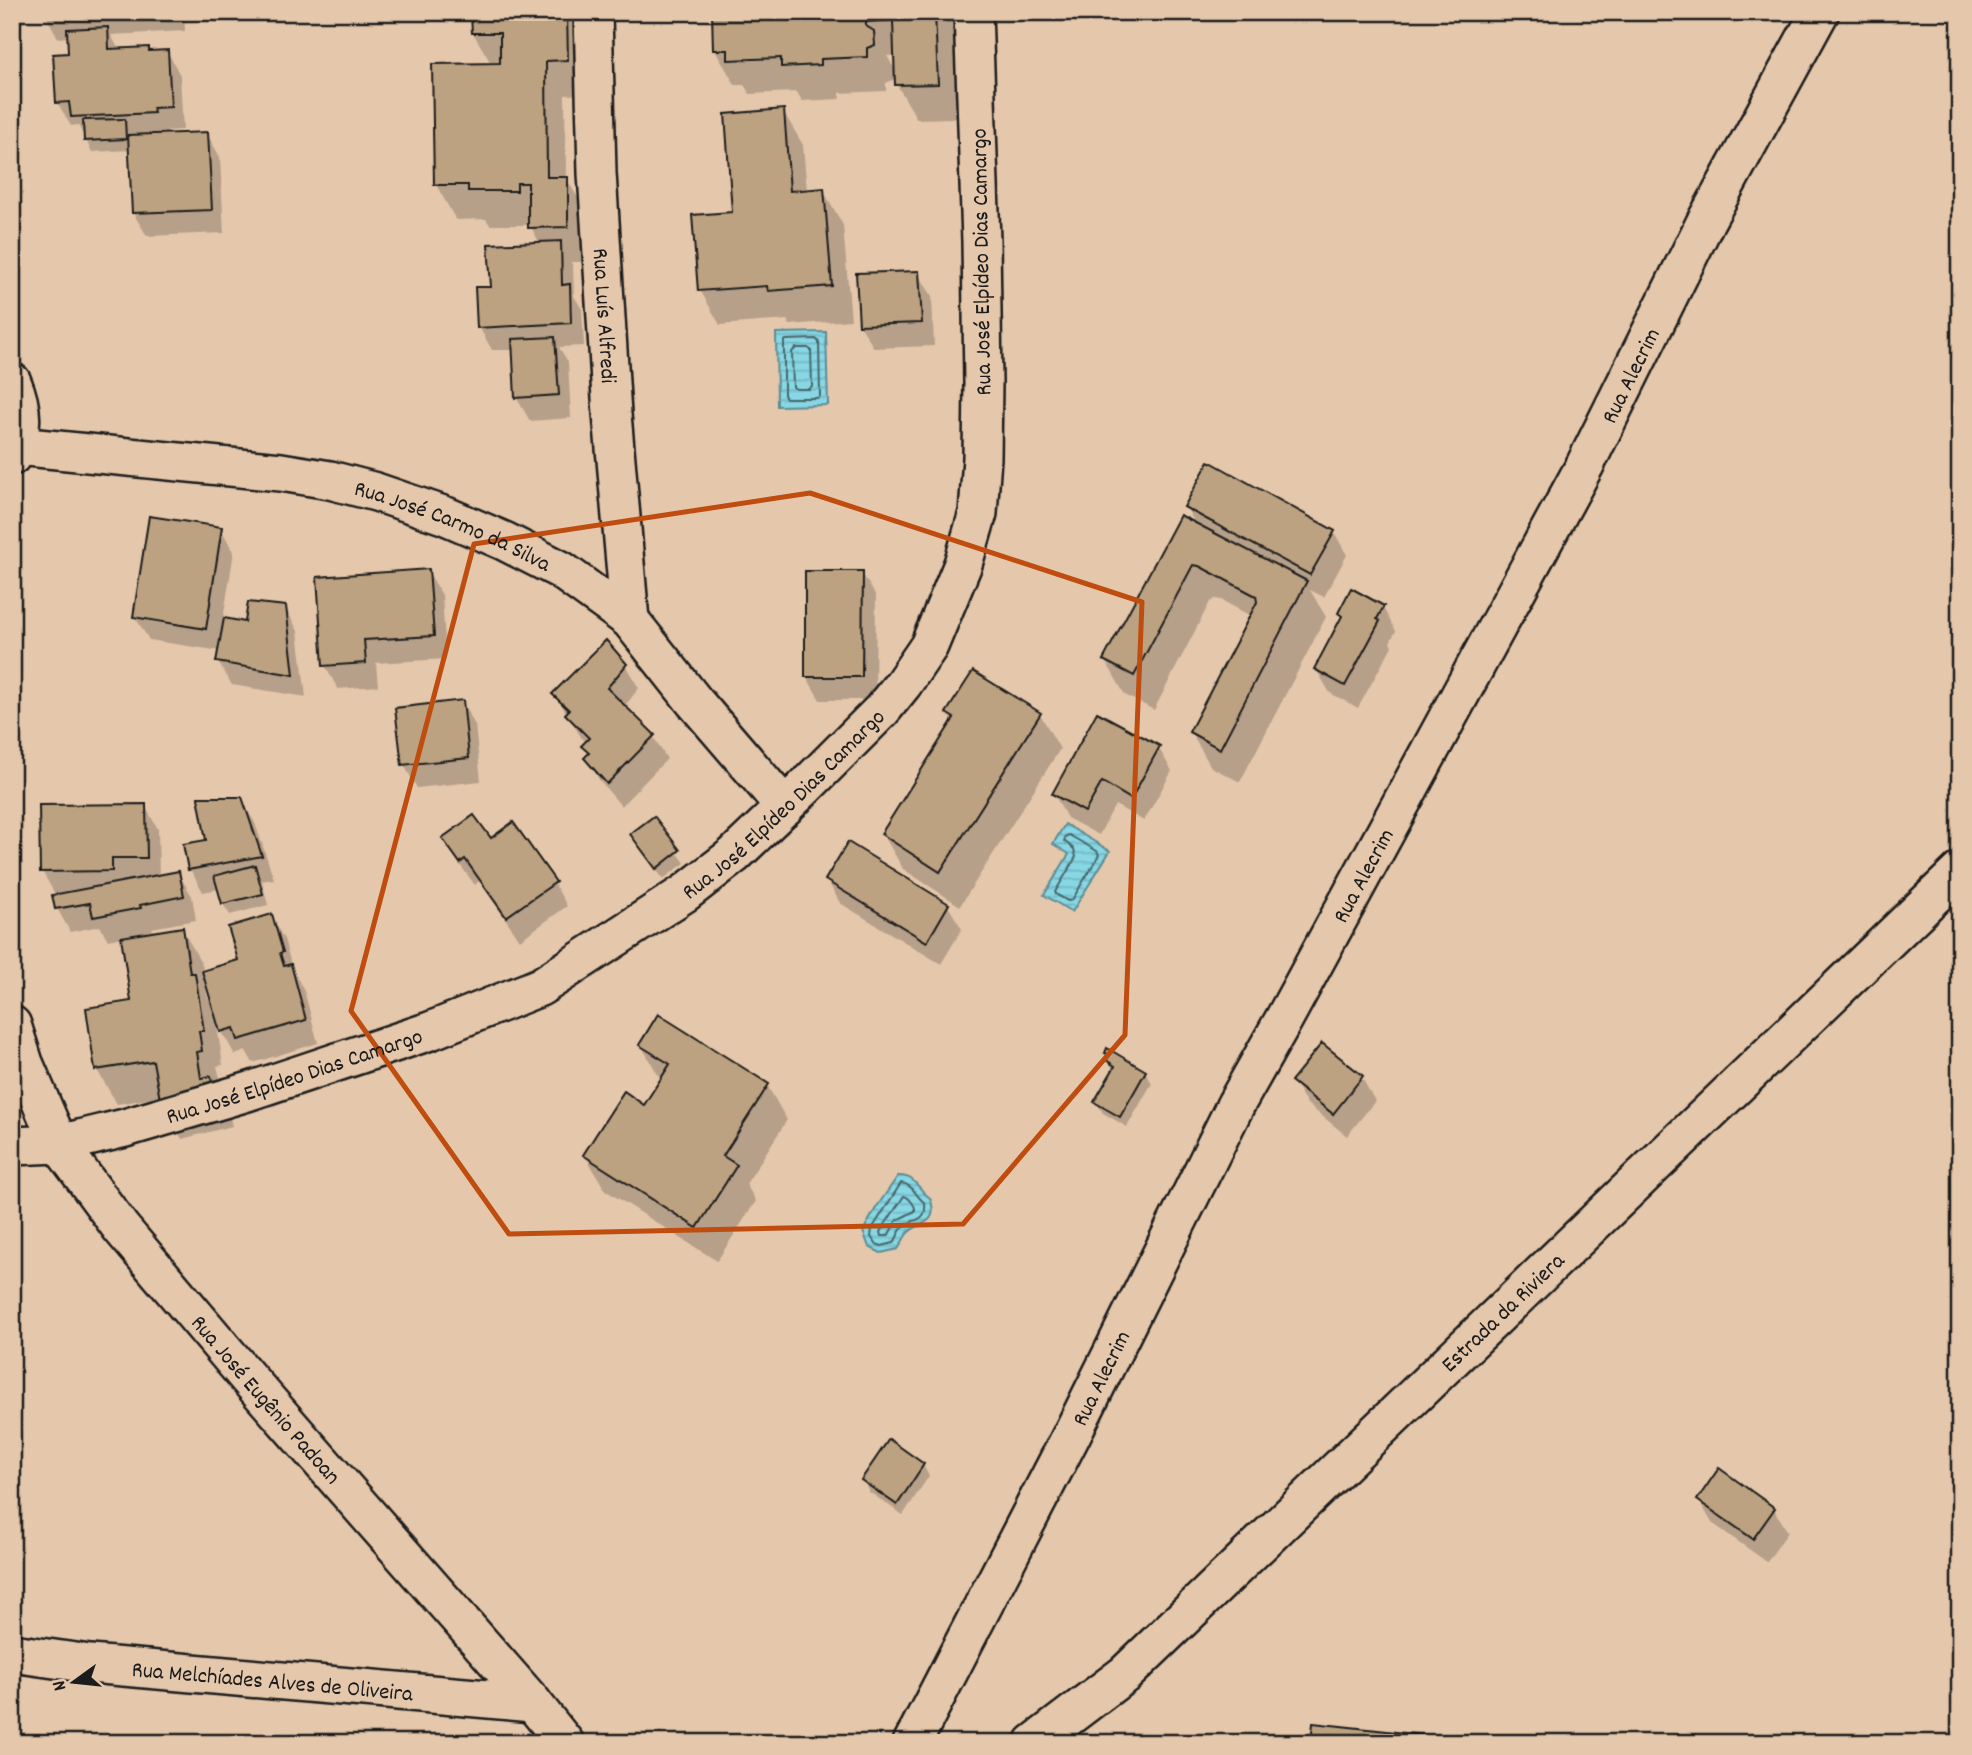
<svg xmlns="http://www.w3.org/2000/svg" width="1972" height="1755" font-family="Dekko,sans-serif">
	<defs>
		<pattern id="water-rules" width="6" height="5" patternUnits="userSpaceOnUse" patternTransform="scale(1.75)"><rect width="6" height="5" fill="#87d7e4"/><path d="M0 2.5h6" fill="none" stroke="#74b8c3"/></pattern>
	</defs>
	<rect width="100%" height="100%" fill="#e5c8ac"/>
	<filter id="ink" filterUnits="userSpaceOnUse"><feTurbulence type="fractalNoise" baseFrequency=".0143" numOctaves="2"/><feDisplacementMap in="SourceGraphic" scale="14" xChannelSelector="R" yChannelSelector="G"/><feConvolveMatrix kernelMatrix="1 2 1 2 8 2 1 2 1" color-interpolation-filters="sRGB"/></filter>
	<g filter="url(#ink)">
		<g fill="url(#water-rules)" stroke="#5c8c94" stroke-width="2">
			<path d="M826,332L828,405L777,406L776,333Z"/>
			<path d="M1065,824L1110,851L1072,912L1044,895L1069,854L1053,844Z"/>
			<path d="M898,1176C916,1175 918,1190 930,1198C941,1227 916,1221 907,1234C903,1239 902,1244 898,1249L881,1253L869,1247L863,1231L876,1208Z"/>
		</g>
		<g fill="#0003" fill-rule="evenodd">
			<path d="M44,12H184L185,31L111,35L119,50L148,49L150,52L167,51L180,75L183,130L166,131V135L207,134L220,157L224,233L147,236L133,213L130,150L92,152L78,125L71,126L57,102L70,55L69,37L58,38Z"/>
			<path d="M714,12H953L956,118L917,119L897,85V78L886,83V91L840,93V99L802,101L797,92L750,94L744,85H735L715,50ZM896,55L897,73L887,56Z"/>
			<path d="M566,13L586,48L587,94L565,95L566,178L587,213V262H571L573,266L574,296L582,309L584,346L559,347L568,362L571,418L530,421L516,397L514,350H492L479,327L492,288L540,244L530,225H490L486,219L456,220L436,185L492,65L473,33Z"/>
			<path d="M783,111L803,145L807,191L823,190L843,225L851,320L790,325L787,320L720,325L700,290Z"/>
			<path d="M918,273L932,296L934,346L874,348L860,325Z"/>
			<path d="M1186,507L1334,532L1347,555L1324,597L1310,590L1326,617L1240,782L1211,767L1191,732L1251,616L1221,600L1215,599L1210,602L1154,710L1125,695L1105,660L1196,525Z"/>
			<path d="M221,529L234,552L223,620L247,624L285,607L298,631L306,697L232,685L218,662L220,651L149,640L135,617Z"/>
			<path d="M428,571L442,595L446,659L376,663L378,686L338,689L325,666Z"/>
			<path d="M862,573L876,596L875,700H820L806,676Z"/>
			<path d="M1383,608L1396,631L1390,642L1392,646L1358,708L1330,693L1316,669L1343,619L1340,613Z"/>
			<path d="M625,665L639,688L624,707L653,736L667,759L621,806L600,781L586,758L589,756L583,747L587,743L581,737L555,694Z"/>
			<path d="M462,702L475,725L481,781L417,788L404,765Z"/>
			<path d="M948,713L1040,714L1060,749L960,906L903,869L883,834L953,723Z"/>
			<path d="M1158,747L1172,771L1144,821L1115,805L1099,835L1067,818L1054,794Z"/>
			<path d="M241,799L255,823L274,879L262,881L268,905L230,915L223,904L219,889L203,892L190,869L208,842Z"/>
			<path d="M145,806L158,829L159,877L178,873L192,896L196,920L152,928L154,934L182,929L202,964L203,972L240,961L271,916L284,939L293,971L304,990L318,1043L253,1063L246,1051L235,1055L222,1032L218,1020H216L223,1065L217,1066L232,1126L182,1139L162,1105L161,1097L117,1104L97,1070L133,1003L123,937L108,940L100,926L70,932L57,908L56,896L42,871ZM205,985H208L213,1007L208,998Z"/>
			<path d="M653,819L685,863L663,879L639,845Z"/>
			<path d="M444,838L490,841L554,883L567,906L520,940L479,881L475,885L457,861Z"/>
			<path d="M849,845L948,906L962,929L941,964L840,903L827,880Z"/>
			<path d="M641,1045L767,1085L787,1120L746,1184L756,1201L717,1261L605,1190L585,1155L644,1107L661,1080Z"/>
			<path d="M1322,1046L1362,1078L1375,1101L1347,1136L1307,1104L1293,1081Z"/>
			<path d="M1107,1053L1145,1072L1152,1083L1127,1127L1103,1113L1096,1102L1114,1071L1108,1060L1110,1058Z"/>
			<path d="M923,1465L929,1476L903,1515L869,1492L863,1481Z"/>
			<path d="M1699,1500L1774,1509L1788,1532L1767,1562L1712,1523Z"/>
		</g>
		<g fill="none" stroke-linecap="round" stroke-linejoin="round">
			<g stroke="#47676c" stroke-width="2">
				<path d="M816,339L819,342L820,396L817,398H786L784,395V342L786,340Z"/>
				<path d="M796,348H808L811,350L812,386L809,389H796L793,387L792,352Z"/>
				<path d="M1069,835L1097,851L1099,855L1072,900L1068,901L1057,895L1055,892L1076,857L1074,849L1064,841L1066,836Z"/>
				<path d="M901,1183C913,1184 916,1197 925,1203C927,1224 913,1217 903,1227C899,1231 897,1238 894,1243L882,1246L876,1244L871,1237L872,1229Z"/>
				<path d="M904,1196C909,1197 916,1206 915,1211L897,1220L888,1236H881L880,1232Z"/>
			</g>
		</g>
		<g fill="#bca280" stroke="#1c1c1c" stroke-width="2">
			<path d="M567,12L568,60L546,61L547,177H568V227L528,228V183H517V191H468V185H434L432,64L500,63V33H472L471,13Z"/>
			<path d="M712,12H935L938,84L895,85L893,20L866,22V26L874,31L875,45L867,48V57L821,59V65L781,67V58L728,60V50H713Z"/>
			<path d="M108,27L109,49L149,47V51L168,50L171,107L153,108L154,113L71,117L69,102L56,103L53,54L68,53L67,29Z"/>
			<path d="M784,109L790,191L824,188L832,286L768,291L767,286L698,291L692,215L732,212L725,114Z"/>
			<path d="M125,119L126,139L84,141L83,120Z"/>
			<path d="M208,132L212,210L132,213L128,135Z"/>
			<path d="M561,241L562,285L570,284L571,323L477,328L475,287H491L488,244Z"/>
			<path d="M919,271L922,323L859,325L856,273Z"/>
			<path d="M555,337L559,395L515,398L512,339Z"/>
			<path d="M1209,461L1335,531L1310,575L1184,507Z"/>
			<path d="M1180,515L1307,581L1220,749L1189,732L1257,602L1256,596L1199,566L1193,565L1134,676L1103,660Z"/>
			<path d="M149,516L222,527L206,629L133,617Z"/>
			<path d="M429,569L434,636L364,640L366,663L323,666L317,577Z"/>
			<path d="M805,571H863L862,677H805Z"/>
			<path d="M1351,588L1384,606L1377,619L1380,621L1345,686L1314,669L1342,616L1338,613Z"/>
			<path d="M248,602L286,606L294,675L216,662L224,618L245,622Z"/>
			<path d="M606,640L627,664L607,688L655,735L607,784L584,758L589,753L581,746L589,738L565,714L569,710L552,694Z"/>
			<path d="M973,671L1041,713L940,872L881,834L954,718L946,713Z"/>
			<path d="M463,700L469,758L402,765L395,708Z"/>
			<path d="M1097,712L1160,746L1131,799L1102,782L1085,812L1052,794Z"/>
			<path d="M198,797H242L262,856L188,870L183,844L206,840Z"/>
			<path d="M146,804L147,858H112V871L40,872L39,805Z"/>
			<path d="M474,815L491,838L513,822L556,882L506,917L465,859L460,863L442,838Z"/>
			<path d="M654,816L680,850L656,869L630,834Z"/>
			<path d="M848,842L949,904L927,942L825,880Z"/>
			<path d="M255,865L263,894L222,904L214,876Z"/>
			<path d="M179,871L184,896L140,905L141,908L93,917L90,903L55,909L52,895Z"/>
			<path d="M272,914L283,952L280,953L284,966L291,964L306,1020L238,1040L234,1028L220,1032L202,971L238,960L228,927Z"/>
			<path d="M183,927L190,973H195L204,1031H199L202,1051L197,1052L201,1078L211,1076L213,1092L161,1105L153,1061L95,1070L86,1008L131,1001L121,937Z"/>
			<path d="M658,1014L769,1084L723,1156L737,1165L697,1228L583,1155L624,1091L644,1105L670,1064L639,1045Z"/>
			<path d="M1322,1043L1363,1076L1333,1114L1291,1081Z"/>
			<path d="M1107,1048L1146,1071L1120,1117L1094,1102L1115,1066L1106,1060L1109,1055L1105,1053Z"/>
			<path d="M889,1439L924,1464L897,1505L861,1480Z"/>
			<path d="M1719,1468L1775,1508L1753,1539L1697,1500Z"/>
			<path d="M1313,1723L1423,1735L1422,1743H1311Z"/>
		</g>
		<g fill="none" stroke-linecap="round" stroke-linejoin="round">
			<g stroke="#1c1c1c" stroke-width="42">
				<g id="street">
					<path id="s1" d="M593,12L597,173L612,414L630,620"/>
					<path d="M12,382C23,408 24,430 12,456"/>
					<path id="s2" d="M17,446L281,472L330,480L376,492L446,516L504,541L561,570L630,620L694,701L785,807"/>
					<path id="s3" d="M12,1025L24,1063L59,1144L121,1228L247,1377L533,1703L565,1743"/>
					<path id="s4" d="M12,1146L59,1144L125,1128L247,1092L430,1031L540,987L685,893L734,855L802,790L882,710L903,684L929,646L963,564L978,513L982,458L983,383L981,241L973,12"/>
					<path id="s5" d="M12,1653L90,1664L533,1703"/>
					<path id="s6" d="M912,1743L1070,1438L1236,1104L1284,1019L1585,465L1706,221L1820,12"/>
					<path id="s7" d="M1034,1743L1125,1674L1960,871"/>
				</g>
			</g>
			<use href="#street" stroke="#e5c8ac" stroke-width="37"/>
		</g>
	</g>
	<path fill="none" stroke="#bf4d0f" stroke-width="5" stroke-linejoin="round" d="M810,493L1142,602L1125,1035L963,1224L509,1234L351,1011L474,544Z"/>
	<g text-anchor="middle" stroke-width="5" stroke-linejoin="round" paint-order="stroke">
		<g font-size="23" fill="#1c1c1c" stroke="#e5c8ac">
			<text transform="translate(980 262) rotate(-91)" y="8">Rua José Elpídeo Dias Camargo</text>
			<text dy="8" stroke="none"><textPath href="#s1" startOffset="304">Rua Luís Alfredi</textPath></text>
			<text dy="8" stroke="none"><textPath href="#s6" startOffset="1545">Rua Alecrim</textPath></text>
			<text dy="8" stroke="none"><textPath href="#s2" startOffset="446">Rua José Carmo da Silva</textPath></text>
			<text dy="8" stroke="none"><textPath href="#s4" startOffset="859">Rua José Elpídeo Dias Camargo</textPath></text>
			<text dy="8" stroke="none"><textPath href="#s6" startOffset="978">Rua Alecrim</textPath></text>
			<text dy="8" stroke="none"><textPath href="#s4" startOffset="292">Rua José Elpídeo Dias Camargo</textPath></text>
			<text dy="8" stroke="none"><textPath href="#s7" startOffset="637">Estrada da Riviera</textPath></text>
			<text dy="8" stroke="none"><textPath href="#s6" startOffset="411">Rua Alecrim</textPath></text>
			<text dy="8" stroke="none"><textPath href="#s3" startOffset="457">Rua José Eugênio Padoan</textPath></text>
			<text dy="8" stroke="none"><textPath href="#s5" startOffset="262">Rua Melchíades Alves de Oliveira</textPath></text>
		</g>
	</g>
	<rect width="1972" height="1755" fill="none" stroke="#e5c8ac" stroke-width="42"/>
	<rect x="21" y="21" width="1930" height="1713" fill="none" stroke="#1c1c1c" stroke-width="2.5" filter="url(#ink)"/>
	<g transform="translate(74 1682) rotate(255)" stroke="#e5c8ac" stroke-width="5" paint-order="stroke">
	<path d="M0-5L12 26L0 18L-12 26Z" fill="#1c1c1c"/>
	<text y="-10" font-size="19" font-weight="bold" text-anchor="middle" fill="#1c1c1c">N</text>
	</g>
</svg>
